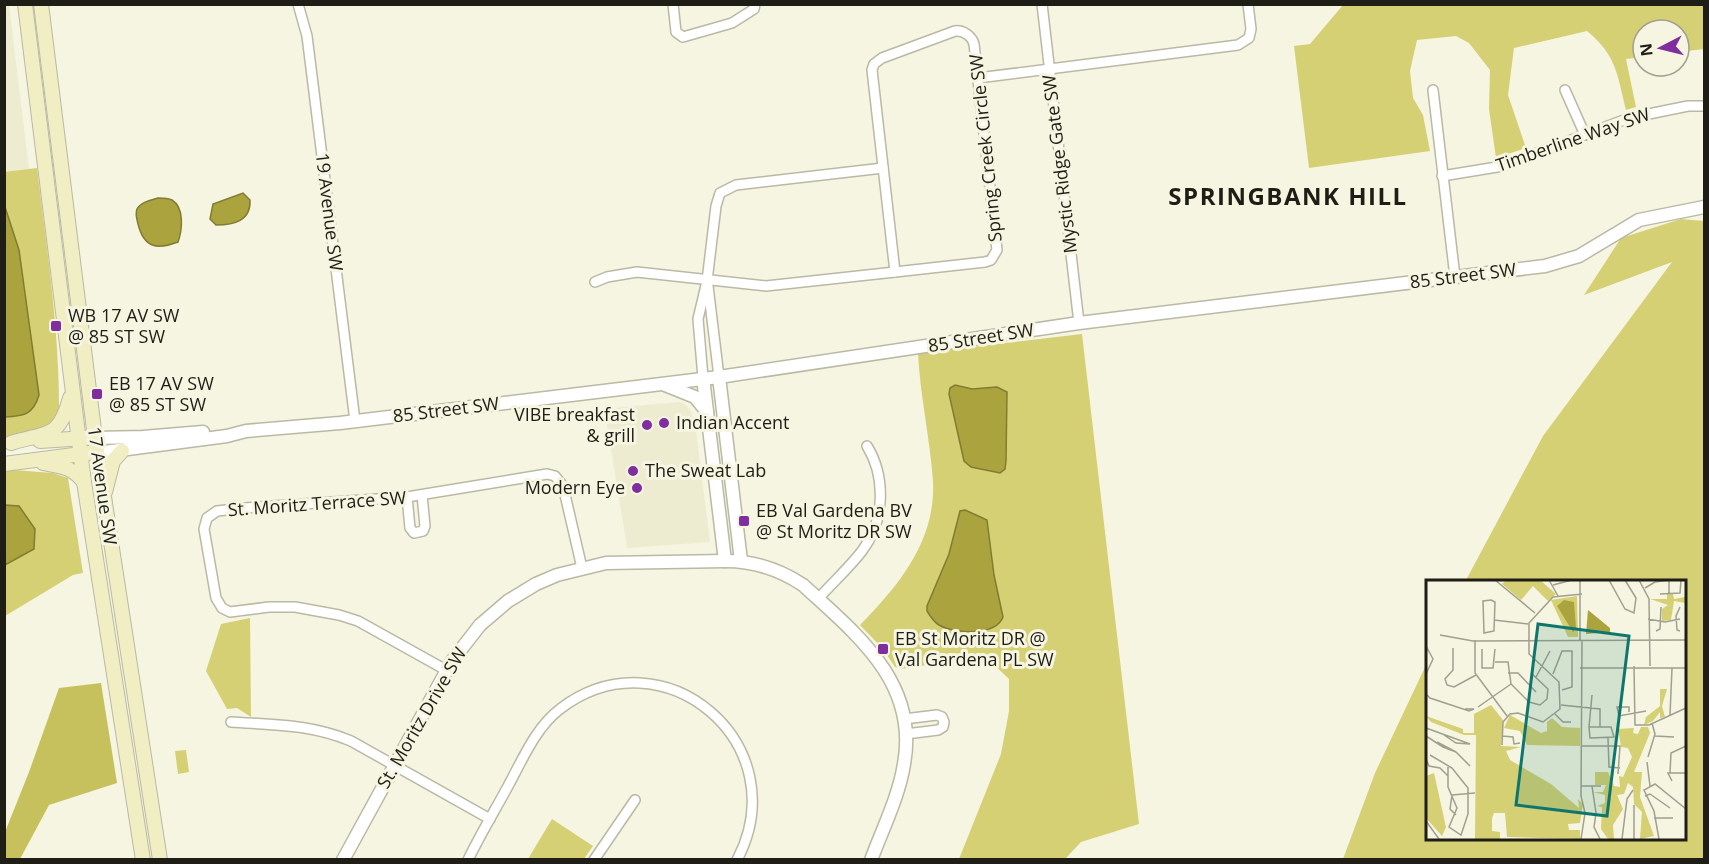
<svg xmlns="http://www.w3.org/2000/svg" width="1709" height="864" font-family="'Open Sans',sans-serif">
	<rect width="100%" height="100%" fill="#f6f5e1"/>
	<g fill="#edecd0">
		<path d="M4,5H9L29,169L5,172Z"/>
		<path d="M679,402L685,404L690,410L695,423L710,542L627,548L605,412L612,408Z"/>
	</g>
	<g fill="#d5d074">
		<path d="M1343,5H1704V49L1679,52V30H1643V57L1626,59L1636,107L1626,110C1617,74 1617,56 1587,31L1514,48L1508,95L1526,148L1496,158L1489,109L1490,70L1469,43L1456,36L1417,40L1410,71L1413,98L1423,115L1430,151L1309,168L1294,46L1310,44Z"/>
		<path d="M37,168C47,251 60,333 59,417L39,433L5,440L4,172Z"/>
		<path d="M1681,219L1704,221V859H1343L1375,773L1427,663V838H1684V582H1465L1543,436L1672,262L1584,295L1621,238Z"/>
		<path d="M1082,334L1139,824L1081,842L1065,859H959L1001,754L1009,711V679L985,656L901,669L895,667L883,649L860,625C899,585 936,541 933,481C930,438 920,396 918,353Z"/>
		<path d="M14,470L53,473L68,478L83,573L73,575L5,616V471Z"/>
		<path d="M250,618L251,717L237,708L227,709L206,671L221,624Z"/>
		<path d="M186,750L189,772L178,774L175,751Z"/>
		<path d="M552,819L593,846L584,859H528Z"/>
	</g>
	<path fill="#c7c15d" d="M101,683L117,783L49,805L20,859H5V832L29,772L59,688Z"/>
	<g fill="#aba43e" stroke="#817c32" stroke-width="1.5">
		<path d="M243,193L250,200C251,221 234,225 216,225L210,219L213,204Z"/>
		<path d="M158,198C162,198 168,198 172,200C185,208 182,231 178,242C157,250 144,248 138,224C137,220 135,214 137,209C141,202 151,200 158,198Z"/>
		<path d="M5,207L19,250L39,395C33,415 24,416 5,417Z"/>
		<path d="M955,385L972,389L997,387L1007,392L1006,461L1005,469L1000,473L971,467L964,461L949,394L950,388Z"/>
		<path d="M5,505L19,506L35,529L34,549L5,565Z"/>
		<path d="M965,510L987,520L994,575L1003,617C996,636 955,634 939,625C934,622 930,616 927,611V606L949,554L960,511Z"/>
	</g>
	<g fill="none" stroke-linecap="round" stroke-linejoin="round">
		<g stroke="#b9b9a5" stroke-width="12">
			<g id="minor">
				<path d="M298,4L307,36L355,421"/>
				<path d="M673,4L676,32L683,37L732,23L754,9L755,4"/>
				<path d="M1042,4L1079,323"/>
				<path d="M955,31C963,30 972,36 974,44L997,250L991,260L985,262L895,272L872,70L874,64L882,58Z"/>
				<path d="M978,78L1238,45L1249,38L1251,29L1248,4"/>
				<path d="M1433,90L1455,277"/>
				<path d="M1565,90L1585,135"/>
				<path d="M1442,176L1503,166L1629,118L1688,106H1704"/>
				<path d="M595,282L607,277L637,272L766,286L895,272"/>
				<path d="M708,286L719,377"/>
				<path d="M703,378L698,319L707,281L716,206L720,193L736,185L883,168"/>
				<path d="M407,497L410,528L414,533L423,531L425,526L422,495"/>
				<path d="M818,599C832,583 849,568 862,551C885,521 886,477 867,446"/>
				<path d="M446,670L358,621L339,615L295,607H269L230,612L222,608L216,598L204,529L207,518L217,511L244,508L407,497L547,474L555,476L563,486L582,568"/>
				<path d="M904,719L937,715L942,717L944,722L943,727L938,730L906,734"/>
				<path d="M231,722C274,725 310,724 351,741L490,819"/>
				<path d="M468,860C480,835 494,812 507,788C522,761 535,728 560,709C663,630 798,744 737,860"/>
				<path d="M594,860L635,800"/>
			</g>
		</g>
		<g stroke="#b9b9a5" stroke-width="15">
			<g id="tertiary">
				<path d="M719,377L741,561"/>
				<path d="M703,378L725,561"/>
				<path d="M665,385L695,397L707,412"/>
				<path d="M95,438L143,437L203,432"/>
				<path d="M97,453L227,436L246,431L340,423L719,377L1079,323L1545,266L1579,256L1639,220L1704,207"/>
				<path d="M343,860L452,661L480,625L508,601L536,584L557,575L606,563L725,561C755,561 779,569 803,585C856,634 919,682 904,764C899,796 883,828 871,860"/>
			</g>
		</g>
		<g stroke="#b9b9a5" stroke-width="16">
			<g id="secondary">
				<path d="M25,4L84,482L143,860"/>
				<path d="M41,4L95,438L160,860"/>
				<path d="M40,441L86,438"/>
				<path d="M11,443C46,432 59,440 70,398"/>
				<path d="M43,463C62,467 71,466 84,482"/>
				<path d="M4,464L89,453"/>
				<path d="M105,492L113,461L122,451"/>
			</g>
		</g>
		<use href="#minor" stroke="#fff" stroke-width="9"/>
		<use href="#tertiary" stroke="#fff" stroke-width="12"/>
		<use href="#secondary" stroke="#f1eec4" stroke-width="14"/>
	</g>
	<g fill="#802d9d" stroke="#f6f5e1" stroke-width="2">
		<rect x="50" y="320" width="12" height="12" rx="3"/>
		<rect x="91" y="388" width="12" height="12" rx="3"/>
		<circle cx="664" cy="423" r="6"/>
		<circle cx="647" cy="425" r="6"/>
		<circle cx="633" cy="471" r="6"/>
		<circle cx="637" cy="488" r="6"/>
		<rect x="738" y="515" width="12" height="12" rx="3"/>
		<rect x="877" y="643" width="12" height="12" rx="3"/>
	</g>
	<g text-anchor="middle" stroke-width="6" stroke-linejoin="round" paint-order="stroke">
		<g font-size="18" fill="#1e1d16" stroke="#f6f5e1">
			<text transform="translate(1573 140) rotate(-19)" y="6">Timberline Way SW</text>
			<text transform="translate(986 148) rotate(-96)" y="6">Spring Creek Circle SW</text>
			<text transform="translate(1060 164) rotate(-97)" y="6">Mystic Ridge Gate SW</text>
			<text transform="translate(329 212) rotate(83)" y="6">19 Avenue SW</text>
			<text transform="translate(1463 276) rotate(-7)" y="6">85 Street SW</text>
			<text transform="translate(981 338) rotate(-9)" y="6">85 Street SW</text>
			<text transform="translate(446 410) rotate(-7)" y="6">85 Street SW</text>
			<text transform="translate(102 486) rotate(82)" y="6">17 Avenue SW</text>
			<text transform="translate(317 504) rotate(-4)" y="6">St. Moritz Terrace SW</text>
			<text transform="translate(422 718) rotate(-60)" y="6">St. Moritz Drive SW</text>
		</g>
		<g font-size="18" fill="#1e1d16" stroke="#f6f5e1" text-anchor="start">
			<text x="68" y="322">WB 17 AV SW<tspan x="68" dy="21">@ 85 ST SW</tspan></text>
			<text x="109" y="390">EB 17 AV SW<tspan x="109" dy="21">@ 85 ST SW</tspan></text>
			<text x="635" y="421" text-anchor="end">VIBE breakfast<tspan x="635" dy="21">&amp; grill</tspan></text>
			<text x="676" y="429">Indian Accent</text>
			<text x="645" y="477">The Sweat Lab</text>
			<text x="625" y="494" text-anchor="end">Modern Eye</text>
			<text x="756" y="517">EB Val Gardena BV<tspan x="756" dy="21">@ St Moritz DR SW</tspan></text>
			<text x="895" y="645">EB St Moritz DR @<tspan x="895" dy="21">Val Gardena PL SW</tspan></text>
		</g>
		<g font-size="24" font-weight="bold" letter-spacing="1.5" fill="#1e1d16" stroke="#f6f5e1">
			<text x="1288" y="205">SPRINGBANK HILL</text>
		</g>
	</g>
	<g transform="translate(1426 580)">
		<rect width="260" height="260" fill="#f6f5e1"/>
		<path d="M80,0H114L130,14L122,21L107,6L95,20L76,4ZM241,14H247L248,19L259,17V23L248,21L245,40L236,41V29L242,25L224,19H241ZM151,16L152,57H142L125,20ZM234,109H241L236,126L239,137L234,138V132L227,141L218,145L220,137L234,126ZM65,125L77,140L75,166L95,167L80,171L84,180L125,204L153,228L152,219L157,224L154,243L142,244L143,250H154V259L81,257L79,233H68L66,238V251L74,252V259H49L50,155H38L5,142L0,136L37,149V153H48V134ZM84,135L115,153L121,151V142L126,138L136,147L154,148V166L101,165L94,151L78,148ZM215,147H222L224,153L208,192H216L214,217L228,256L214,259L216,232L208,224L207,207L202,203L198,214L191,215L197,229L187,245L188,259H182L175,249L176,227L171,226L179,223V215L167,212H177L180,205H169V192H182L188,206L194,207L193,196L197,197L206,177L202,168L195,167L192,149L208,148L207,153L212,154ZM8,193L20,247L16,256L0,238V196Z" fill="#d5d074"/>
		<path d="M138,20L148,22L150,48L147,52L131,26ZM162,30L184,48V52L160,54Z" fill="#aba43e"/>
		<path fill="none" stroke="#a09f90" stroke-width="1.5" d="M69,0L109,33M123,0L132,16M183,0L199,29L208,33L210,18L199,0M213,0L223,19L224,86M127,5L146,0M219,8L229,2L243,0V14M234,14L254,13L255,0M65,20L69,22L68,51L58,53L57,21ZM222,39L239,42L254,39M68,40L102,44M230,51L234,49L235,27M254,51L251,50L250,36L254,27M14,55L47,61L260,60M49,60V93L81,136M154,60V0M0,66L7,79L0,94M27,68V90L19,99L21,105L28,107L50,95M56,69V88H67L69,69M69,82H82L85,104L103,122L114,125L121,119L122,109L105,93M208,86L209,145H223L260,128M154,88H260M82,93H92L110,112M127,94L136,71H146V107L136,110M110,97L124,71M0,114L4,118L43,131L48,129H39M135,125L174,129V147M52,127L85,104M203,132V127H191L193,136L220,131M129,134L137,142H145M244,135L246,88M163,147H185L188,157L164,158ZM163,147L166,115M0,148L44,164L30,163L18,155M0,156L17,167L30,172L11,162M76,156L87,157L88,164L94,163M229,156L248,157M182,158L183,187L194,188M76,165L77,142L84,134L92,133L117,142L134,129L133,102L103,74V43L127,17L156,14M155,166H194L192,194M30,172L44,186L37,179M4,175L26,188L42,208V234L35,255L23,247L31,228L22,207V187M222,177L229,154L226,143M0,179L3,186L14,188L22,196M221,182L224,206M244,193L245,173L260,166M246,201L242,193H260M155,206H175M166,206L170,233L168,247L174,259M26,215L49,213M26,215L24,229L30,235M219,216L224,214L244,228M228,238H247M0,241L13,259M155,259L159,233L155,216L156,60M196,259L201,219L207,210M208,259V225M233,259L228,231L218,210L229,204L260,229"/>
		<path fill="#0f766e" fill-opacity="0.15" stroke="#0f766e" stroke-width="3" d="M112,44L203,56L181,236L90,225Z"/>
		<rect width="260" height="260" fill="none" stroke="#1e1d16" stroke-width="3"/>
	</g>
	<rect width="1709" height="864" fill="none" stroke="#1e1d16" stroke-width="12"/>
	<g transform="translate(1661 48) rotate(263)"><circle r="28" fill="#f6f5e1" stroke="#a09f90" stroke-width="1.5"/>
	<path d="M0-4.5L10 22L0 15L-10 22Z" fill="#802d9d"/>
	<text y="-9" font-size="16" font-weight="bold" text-anchor="middle" fill="#1e1d16">N</text>
	</g>
</svg>
